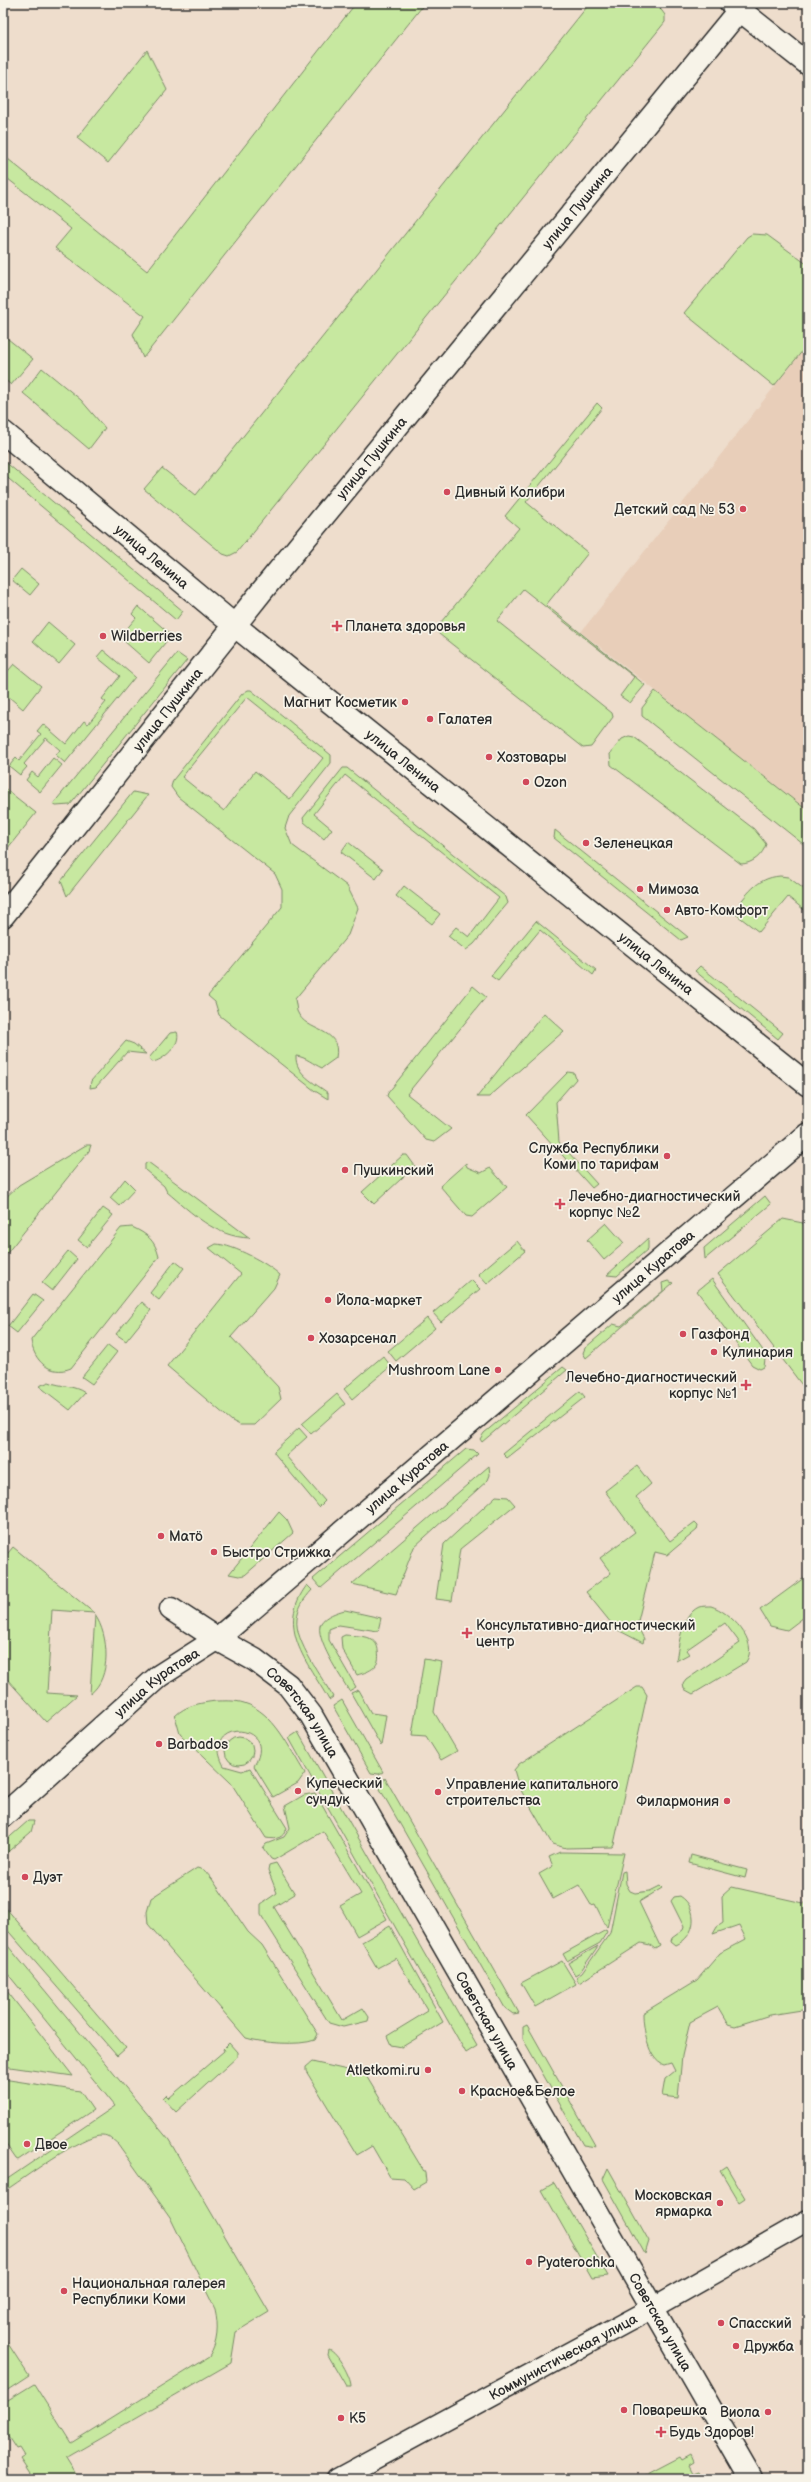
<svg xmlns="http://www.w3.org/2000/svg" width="811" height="2482" font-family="'Balsamiq Sans',sans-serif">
	<rect width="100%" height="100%" fill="#edc"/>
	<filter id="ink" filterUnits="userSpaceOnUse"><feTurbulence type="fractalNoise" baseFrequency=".025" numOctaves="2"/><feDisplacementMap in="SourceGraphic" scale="8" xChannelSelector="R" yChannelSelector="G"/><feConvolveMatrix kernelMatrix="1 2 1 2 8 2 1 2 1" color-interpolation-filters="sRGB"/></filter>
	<g filter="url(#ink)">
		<path fill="#e8ceb9" d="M808,344V811L581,632Z"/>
		<g fill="#c7e8a0" stroke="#798a66" fill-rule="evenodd">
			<path d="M356,3H425L143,358L133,334L145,316L55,248L71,229L3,175V155L147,271Z"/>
			<path d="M590,3H656L665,15V22L237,552L229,556L223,554L144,489L162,468L196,495Z"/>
			<path d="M147,50L167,90L108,163L77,138Z"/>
			<path d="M752,234L767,235L808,265V344L774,386L684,313L747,237Z"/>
			<path d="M3,335L33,359L11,385L3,378Z"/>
			<path d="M42,368L81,400L105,428L89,449L23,393Z"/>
			<path d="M597,403L602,408L526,502L588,553L546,605L645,685L630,703L620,696L634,677L523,589L497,621L612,713L613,717L591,747L583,748L439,634L436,628L519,528L505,516Z"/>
			<path d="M3,460L183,611L176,620L3,474Z"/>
			<path d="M21,569L39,584L30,595L12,580Z"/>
			<path d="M138,606L170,634L169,638L149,663L116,634L119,630L123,633L136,618L132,614Z"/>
			<path d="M48,622L75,645L59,664L33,641Z"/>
			<path d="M103,650L135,677L65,763L56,755L60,750L46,738L24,764L27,767L20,775L9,766L16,758L19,761L41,734L37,731L43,724L66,744L84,721L88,724L106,702L102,699L120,676L97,657Z"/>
			<path d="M177,653L187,660L70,805L56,806L53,804Z"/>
			<path d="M14,664L41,686L23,709L9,697L3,704V677Z"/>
			<path d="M248,690H251L331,755V763L289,816L285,828L292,845L347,886L358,908L348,935L295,999C296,1003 296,1007 297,1011C306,1034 342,1026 336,1058L322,1068C313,1064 306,1057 296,1056C295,1074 315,1083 328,1093V1099L315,1091L219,1015L215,1002L208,996L282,907V889L275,874L178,797L171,787L173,780L242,694ZM247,697L323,758L290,799L255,771L224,811L182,777Z"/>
			<path d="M655,691L808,811V848L642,716V708Z"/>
			<path d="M629,736L634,737L754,829L766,844C763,855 752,864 741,864L611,765L610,754L622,739Z"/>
			<path d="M53,758L62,765L40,792L26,780L32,772L38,777Z"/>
			<path d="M343,768H347L506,897L508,903L474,944L466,950L448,936L456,927L469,937L499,898L345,775L314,814L332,829L324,839L304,822L303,818Z"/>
			<path d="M3,787L36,813L3,854Z"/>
			<path d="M133,792L148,795L67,896L61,881Z"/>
			<path d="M555,830L688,937L681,940L554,838Z"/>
			<path d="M348,842L383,869L376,879L341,852Z"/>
			<path d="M780,876L788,877L808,892V913L788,897L759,932L733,912C747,894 756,878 780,876Z"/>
			<path d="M404,886L440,914L432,924L396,896Z"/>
			<path d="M536,921L596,970L593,975L540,930L498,981L491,976Z"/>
			<path d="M700,966L783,1033L778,1039L695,971Z"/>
			<path d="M473,986L486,997L407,1094L451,1129L434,1142L426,1140L387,1096L388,1093Z"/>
			<path d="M544,1013L564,1031L489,1097H477Z"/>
			<path d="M177,1032C182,1044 163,1061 152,1062L149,1058L170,1033Z"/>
			<path d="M126,1041L134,1044L146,1054L127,1052L96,1087L90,1088L91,1081Z"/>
			<path d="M568,1072L574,1073L576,1079L556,1102L559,1142L597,1184L592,1188L526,1115Z"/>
			<path d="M86,1145H91L89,1151L3,1258V1200L19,1185Z"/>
			<path d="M403,1155H407L415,1166L374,1204L362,1192Z"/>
			<path d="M148,1162L250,1238C215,1237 192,1213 167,1192L164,1186L145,1170V1164Z"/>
			<path d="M466,1163L467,1167L481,1173L490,1168L507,1187L472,1217L466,1216L440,1186Z"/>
			<path d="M125,1179L135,1189L119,1206L110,1198Z"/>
			<path d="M765,1196L771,1204L705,1259L704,1248Z"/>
			<path d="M103,1208L113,1215L87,1247L78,1240Z"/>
			<path d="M783,1219L803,1223L808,1231V1393L718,1274Z"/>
			<path d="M606,1223L624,1243L604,1260L587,1240Z"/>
			<path d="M132,1227C147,1234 155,1240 159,1257L71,1368C50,1377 33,1360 31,1340L121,1228Z"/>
			<path d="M648,1238V1249L617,1276L607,1275Z"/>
			<path d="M517,1241L525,1251L487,1284L478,1274Z"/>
			<path d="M216,1244C234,1245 267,1263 280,1275L274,1288L231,1337L278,1387L281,1399L254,1425H240L232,1421L167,1366L241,1274L209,1248Z"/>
			<path d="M68,1251L77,1259L52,1291L42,1283Z"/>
			<path d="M175,1261L184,1268L159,1300L150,1293Z"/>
			<path d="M712,1279L762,1349L765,1359L764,1367L760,1369L752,1365L697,1291Z"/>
			<path d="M471,1280L480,1289L441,1322L433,1313Z"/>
			<path d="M668,1281L673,1283L586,1358L583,1353L585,1348L613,1324L621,1326L663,1291L662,1283Z"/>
			<path d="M33,1294L43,1301L17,1333L8,1326Z"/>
			<path d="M142,1302L151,1310L126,1341L116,1334Z"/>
			<path d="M427,1318L435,1328L396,1361L388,1351Z"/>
			<path d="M108,1345L117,1352L92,1384L82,1377Z"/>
			<path d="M383,1356L391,1366L352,1399L344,1389Z"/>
			<path d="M563,1367L567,1370L482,1442L480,1439L484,1433Z"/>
			<path d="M49,1382C61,1387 74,1385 85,1393L70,1410L39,1386Z"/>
			<path d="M580,1391L585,1397L507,1458L503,1454Z"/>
			<path d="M337,1394L345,1404L311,1434L302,1424Z"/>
			<path d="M299,1428L307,1437L286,1456L325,1501L319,1507L274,1453V1451Z"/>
			<path d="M466,1449L474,1450L478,1454L321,1588L313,1579Z"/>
			<path d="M489,1466L490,1475L488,1480L414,1547L396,1594L352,1584Z"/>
			<path d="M637,1466L651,1484L636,1497L670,1541L695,1522L698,1525L697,1530L667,1555L655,1552L637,1625L644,1639L643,1643L616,1629L586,1592L611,1573L600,1558L635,1532L605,1491Z"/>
			<path d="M496,1496L508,1497L515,1505L460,1549L452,1601L436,1599L444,1544Z"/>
			<path d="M279,1512L287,1520L293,1533L245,1575L239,1576L229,1574Z"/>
			<path d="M13,1547L94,1613L52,1610L47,1693L77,1695L46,1722L6,1678L3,1680V1559Z"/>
			<path d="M808,1575V1614L787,1630L770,1626L760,1610Z"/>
			<path d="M307,1585L312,1590C304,1599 298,1607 297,1619C294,1641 323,1678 333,1697L329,1700C307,1661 275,1627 307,1585Z"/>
			<path d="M711,1606C730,1612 760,1641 746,1662L693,1694L684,1689L683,1684L686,1680L740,1643L725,1623L686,1650L689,1654L676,1661C679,1645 681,1615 699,1607C702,1606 708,1606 711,1606Z"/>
			<path d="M345,1610L381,1618L378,1631L339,1625L329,1629V1640L356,1687L349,1691C342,1678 313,1637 321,1623C325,1616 337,1612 345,1610Z"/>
			<path d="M95,1615C109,1635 112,1678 90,1694Z"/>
			<path d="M345,1635C354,1636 365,1635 372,1640C376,1642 378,1647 378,1651C381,1667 371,1671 357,1675L342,1649L341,1637Z"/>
			<path d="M424,1659L442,1662L434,1712L457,1751L441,1760L426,1736L412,1735Z"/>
			<path d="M637,1687H642L647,1695L614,1844L612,1847L566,1848L552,1844L519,1787L514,1770L519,1764Z"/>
			<path d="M358,1690L371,1713L386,1715L381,1746L351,1693Z"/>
			<path d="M342,1700L383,1772L379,1774L371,1773L333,1706Z"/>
			<path d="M216,1701C224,1701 235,1700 244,1703C274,1712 289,1748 305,1773L298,1783L273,1797L254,1766C281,1721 198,1718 224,1766L242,1771L250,1768L287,1828C283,1838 277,1840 266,1838L231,1783L180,1734L175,1716C186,1705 200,1703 216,1701Z"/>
			<path d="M298,1732L477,2046L466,2053L289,1738Z"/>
			<circle cx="239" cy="1751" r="14"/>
			<path d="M385,1778L519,2013L513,2014L505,2008L380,1789Z"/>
			<path d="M315,1793L387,1919L357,1936L340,1906L361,1894L323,1831L274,1860L271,1859L263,1848L266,1844L284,1837L290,1828L285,1806L304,1795Z"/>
			<path d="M28,1821H34L31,1832L3,1856V1843Z"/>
			<path d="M560,1852L624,1853L607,1928L595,1904L591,1905L579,1885L553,1899L539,1874L553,1866L549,1857Z"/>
			<path d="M691,1855L747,1870L745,1878L689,1863Z"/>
			<path d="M276,1863L295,1894L274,1907L342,2020L363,2008L369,2017L368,2021L343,2027L329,2023L261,1915V1904L277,1893L268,1870L269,1865Z"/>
			<path d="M197,1868L204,1870L212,1879L248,1932L262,1945L318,2034L315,2040C299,2046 262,2043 246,2038L148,1924L147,1912L151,1898Z"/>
			<path d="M625,1871L626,1884L630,1891L635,1893L650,1891L660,1886L662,1888L639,1902L660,1946L655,1949L650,1945L641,1943L579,1983L576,1977L582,1973L610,1933L622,1872Z"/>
			<path d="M732,1887L808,1904V2009L770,2015L735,2026L728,2024L718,2007L690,2022L682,2056L678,2098L662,2096L665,2079L675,2071L671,2063L664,2065C648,2060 643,2028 643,2013L697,1980L720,1953L746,1939L739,1925L713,1934L717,1927L723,1923L722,1896Z"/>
			<path d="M680,1896C699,1908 697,1936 676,1945L671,1941L672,1938L683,1930L684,1927L671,1901L674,1897Z"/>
			<path d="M5,1907L126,2048L117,2056L3,1925V1909Z"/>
			<path d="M390,1926L443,2022L402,2047L391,2045L387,2036L428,2011L396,1958L377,1968L362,1942Z"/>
			<path d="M606,1930L607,1932L600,1943L567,1961L563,1954Z"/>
			<path d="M3,1940L169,2140L269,2312L236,2332L231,2363L66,2458L79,2479H35L21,2458L24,2456L19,2448L16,2449L3,2429V2403L34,2384L71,2443L209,2357C218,2343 219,2326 215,2309L170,2217L118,2144C114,2141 109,2135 102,2135C84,2133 22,2180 3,2192V2182L115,2106L3,1968Z"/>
			<path d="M598,1946L580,1972L575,1975L568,1963Z"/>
			<path d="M562,1961L576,1984L535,2007L521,1983Z"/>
			<path d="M3,1986L73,2076L3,2066Z"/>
			<path d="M527,2025L596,2147L583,2145L523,2039V2027Z"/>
			<path d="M229,2043L237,2052V2057L176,2112L163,2098L166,2095L169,2098L224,2051L223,2049Z"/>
			<path d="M312,2062L365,2074L425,2173L426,2182L414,2189L404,2178L390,2177L372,2146L357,2155L306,2071V2067Z"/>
			<path d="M3,2079L80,2091L93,2110L18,2160L16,2159L3,2140Z"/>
			<path d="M726,2166L745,2198L739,2202L720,2170Z"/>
			<path d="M608,2168L649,2241L645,2254L603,2179Z"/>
			<path d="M554,2183L608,2276L592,2278L542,2190Z"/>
			<path d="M3,2336L29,2376L3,2393Z"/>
			<path d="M329,2350C337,2352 351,2377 351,2386H346L328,2355Z"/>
			<path d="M691,2455L694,2462L689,2465L693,2473L699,2471L704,2479L640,2478L680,2457L682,2460Z"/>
		</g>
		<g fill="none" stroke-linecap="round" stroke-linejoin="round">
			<g stroke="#2b2b2b" stroke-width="23">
				<g id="street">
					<path id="s1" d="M337,2479L653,2308L808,2220"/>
				</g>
			</g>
			<g stroke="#2b2b2b" stroke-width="25">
				<g id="secondary">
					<path d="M731,3L808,64"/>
					<path id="s2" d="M3,432L234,625L808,1085"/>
					<path id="s3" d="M3,916L262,591L745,3"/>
					<path id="s4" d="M171,1609L217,1639L255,1660L288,1685L311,1715L751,2479"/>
					<path id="s5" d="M3,1816L159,1676L217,1639L808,1134"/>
				</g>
			</g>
			<use href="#street" stroke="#f7f3e8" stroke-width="20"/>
			<use href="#secondary" stroke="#f7f3e8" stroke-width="22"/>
		</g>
	</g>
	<g fill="#d1495b" stroke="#f7f3e8" stroke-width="1.5">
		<circle cx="447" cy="492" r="4"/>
		<circle cx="743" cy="509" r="4"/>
		<path d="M335 620h4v4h4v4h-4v4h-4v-4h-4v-4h4z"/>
		<circle cx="103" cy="636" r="4"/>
		<circle cx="405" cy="702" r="4"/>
		<circle cx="430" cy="719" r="4"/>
		<circle cx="489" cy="757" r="4"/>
		<circle cx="526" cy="782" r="4"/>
		<circle cx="586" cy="843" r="4"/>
		<circle cx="640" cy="889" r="4"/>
		<circle cx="667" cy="910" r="4"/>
		<circle cx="667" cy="1156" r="4"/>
		<circle cx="345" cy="1170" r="4"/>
		<path d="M558 1198h4v4h4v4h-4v4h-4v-4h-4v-4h4z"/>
		<circle cx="328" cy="1300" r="4"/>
		<circle cx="683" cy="1334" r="4"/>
		<circle cx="311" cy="1338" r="4"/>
		<circle cx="714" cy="1352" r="4"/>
		<circle cx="498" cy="1370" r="4"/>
		<path d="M744 1379h4v4h4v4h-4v4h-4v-4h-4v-4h4z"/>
		<circle cx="161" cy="1536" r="4"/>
		<circle cx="214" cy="1552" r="4"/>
		<path d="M465 1627h4v4h4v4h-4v4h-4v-4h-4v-4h4z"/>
		<circle cx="159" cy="1744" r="4"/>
		<circle cx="298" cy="1791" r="4"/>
		<circle cx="438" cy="1792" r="4"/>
		<circle cx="727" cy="1801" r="4"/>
		<circle cx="25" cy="1877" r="4"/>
		<circle cx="428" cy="2070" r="4"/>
		<circle cx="462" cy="2091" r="4"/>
		<circle cx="27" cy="2144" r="4"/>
		<circle cx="720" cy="2203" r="4"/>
		<circle cx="529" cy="2262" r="4"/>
		<circle cx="64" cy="2291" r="4"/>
		<circle cx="721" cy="2323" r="4"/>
		<circle cx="736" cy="2346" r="4"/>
		<circle cx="624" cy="2410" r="4"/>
		<circle cx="768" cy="2412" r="4"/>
		<circle cx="341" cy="2418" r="4"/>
		<path d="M659 2426h4v4h4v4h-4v4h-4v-4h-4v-4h4z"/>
	</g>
	<g text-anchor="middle" stroke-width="3.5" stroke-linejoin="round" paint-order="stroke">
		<g font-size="14" fill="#2b2b2b" stroke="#f7f3e8">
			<text dy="5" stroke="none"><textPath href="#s3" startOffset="912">улица Пушкина</textPath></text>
			<text dy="5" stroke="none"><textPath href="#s3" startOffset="588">улица Пушкина</textPath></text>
			<text dy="5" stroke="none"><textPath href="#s2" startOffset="194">улица Ленина</textPath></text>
			<text dy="5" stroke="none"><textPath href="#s3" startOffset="264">улица Пушкина</textPath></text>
			<text dy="5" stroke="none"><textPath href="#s2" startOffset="518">улица Ленина</textPath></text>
			<text dy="5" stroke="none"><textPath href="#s2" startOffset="842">улица Ленина</textPath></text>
			<text dy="5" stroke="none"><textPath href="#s5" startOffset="852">улица Куратова</textPath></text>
			<text dy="5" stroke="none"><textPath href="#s5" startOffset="528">улица Куратова</textPath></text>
			<text dy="5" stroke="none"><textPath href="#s5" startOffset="204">улица Куратова</textPath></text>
			<text dy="5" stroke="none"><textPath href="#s4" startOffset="170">Советская улица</textPath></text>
			<text dy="5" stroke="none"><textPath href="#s4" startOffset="530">Советская улица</textPath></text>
			<text dy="5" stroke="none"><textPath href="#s4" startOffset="878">Советская улица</textPath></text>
			<text dy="5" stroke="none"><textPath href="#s1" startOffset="257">Коммунистическая улица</textPath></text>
		</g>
		<g font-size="14" fill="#2b2b2b" stroke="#f7f3e8" text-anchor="start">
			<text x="455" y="497">Дивный Колибри</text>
			<text x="735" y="514" text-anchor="end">Детский сад № 53</text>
			<text x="345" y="631">Планета здоровья</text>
			<text x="111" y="641">Wildberries</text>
			<text x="397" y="707" text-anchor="end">Магнит Косметик</text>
			<text x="438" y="724">Галатея</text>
			<text x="497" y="762">Хозтовары</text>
			<text x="534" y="787">Ozon</text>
			<text x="594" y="848">Зеленецкая</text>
			<text x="648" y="894">Мимоза</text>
			<text x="675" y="915">Авто-Комфорт</text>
			<text x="659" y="1153" text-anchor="end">Служба Республики<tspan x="659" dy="16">Коми по тарифам</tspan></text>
			<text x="353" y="1175">Пушкинский</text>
			<text x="569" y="1201">Лечебно-диагностический<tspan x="569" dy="16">корпус №2</tspan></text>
			<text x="336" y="1305">Йола-маркет</text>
			<text x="691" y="1339">Газфонд</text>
			<text x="319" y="1343">Хозарсенал</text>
			<text x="722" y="1357">Кулинария</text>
			<text x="490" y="1375" text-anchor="end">Mushroom Lane</text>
			<text x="737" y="1382" text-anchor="end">Лечебно-диагностический<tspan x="737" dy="16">корпус №1</tspan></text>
			<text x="169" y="1541">Матӧ</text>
			<text x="222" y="1557">Быстро Стрижка</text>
			<text x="476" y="1630">Консультативно-диагностический<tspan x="476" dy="16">центр</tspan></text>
			<text x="167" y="1749">Barbados</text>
			<text x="306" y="1788">Купеческий<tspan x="306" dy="16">сундук</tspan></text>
			<text x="446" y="1789">Управление капитального<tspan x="446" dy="16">строительства</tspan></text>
			<text x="719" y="1806" text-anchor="end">Филармония</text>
			<text x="33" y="1882">Дуэт</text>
			<text x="420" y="2075" text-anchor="end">Atletkomi.ru</text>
			<text x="470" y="2096">Красное&amp;Белое</text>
			<text x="35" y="2149">Двое</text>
			<text x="712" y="2200" text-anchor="end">Московская<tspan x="712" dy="16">ярмарка</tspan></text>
			<text x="537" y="2267">Pyaterochka</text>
			<text x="72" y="2288">Национальная галерея<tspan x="72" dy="16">Республики Коми</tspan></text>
			<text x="729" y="2328">Спасский</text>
			<text x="744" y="2351">Дружба</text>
			<text x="632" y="2415">Поварешка</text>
			<text x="760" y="2417" text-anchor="end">Виола</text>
			<text x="349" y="2423">К5</text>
			<text x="669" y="2437">Будь Здоров!</text>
		</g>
	</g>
	<rect width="811" height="2482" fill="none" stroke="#f7f3e8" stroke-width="16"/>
	<rect x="8" y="8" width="795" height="2466" fill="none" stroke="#2b2b2b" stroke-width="1.5" filter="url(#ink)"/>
</svg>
